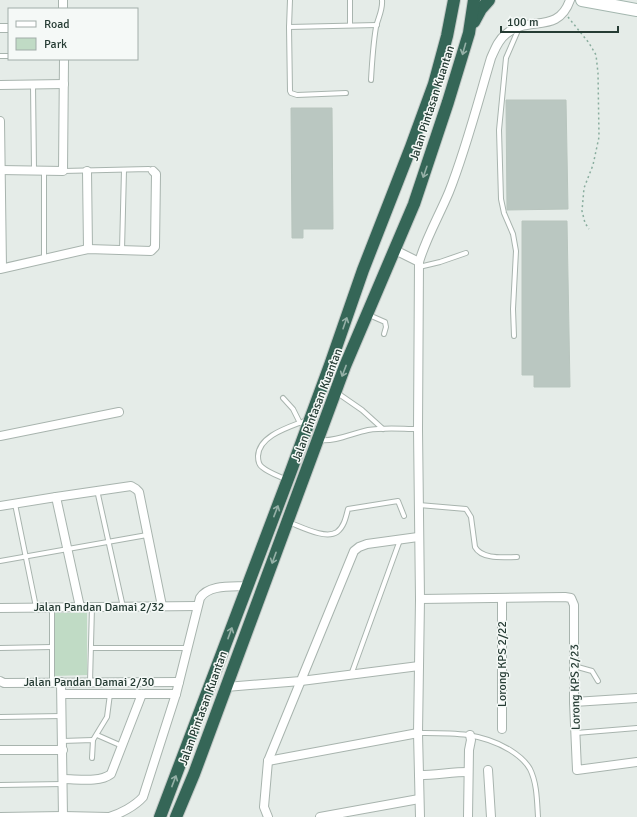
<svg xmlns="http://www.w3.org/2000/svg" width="637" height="817" font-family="Signika,sans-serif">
	<rect width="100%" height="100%" fill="#e5ece8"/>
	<path fill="#c0dbc5" d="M54,613H87V675L54,676Z"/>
	<g fill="#bac7c1" stroke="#b8c5be">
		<path d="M506,100H566L568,209L507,210Z"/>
		<path d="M291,108H332L333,229H303V238H292Z"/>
		<path d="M522,221H567L570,387H534V375H522Z"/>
	</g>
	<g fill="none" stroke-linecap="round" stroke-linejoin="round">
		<g stroke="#a8b4ae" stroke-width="6">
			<g id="lane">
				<path d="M350,25V0"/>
				<path d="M289,27L290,0"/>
				<path d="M0,56H9"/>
				<path d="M371,80C372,62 373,45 376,27C378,18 383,10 382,0"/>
				<path d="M33,85L34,170"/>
				<path d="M346,93L297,95L291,93L290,91L289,27L377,25"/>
				<path d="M44,171V259"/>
				<path d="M63,171L149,169L153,171"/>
				<path d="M122,250L124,170"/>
				<path d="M419,267L440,262L466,253"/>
				<path d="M369,315L385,322L386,327L384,334"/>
				<path d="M514,336L513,309L516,251L513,234L504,213L501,199L499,130L506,58L519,28"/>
				<path d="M336,392L362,410L383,429"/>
				<path d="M283,398L293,409L300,423"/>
				<path d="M320,440C335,442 353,433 368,430C384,427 402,429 418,429"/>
				<path d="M287,480C279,476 269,473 262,467C259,465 258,460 258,456C259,435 290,427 307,420"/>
				<path d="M97,490L123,607"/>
				<path d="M15,504L36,607"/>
				<path d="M419,505L466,509L471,517L475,547C482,560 505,557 517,557"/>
				<path d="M288,522C300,526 325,540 337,532C344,527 346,517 348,509L398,501L404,516"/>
				<path d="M0,561L147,535"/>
				<path d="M52,608V682"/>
				<path d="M0,648L52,647"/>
				<path d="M91,648H188"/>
				<path d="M574,666L592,671L598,681"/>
				<path d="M351,675L400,540"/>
				<path d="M90,682L92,607"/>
				<path d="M0,717L62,716"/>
				<path d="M418,733C452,733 480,732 510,750C518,755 525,760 530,769C537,783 537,801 538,817"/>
				<path d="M576,733L637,728"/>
				<path d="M97,735L122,746"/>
				<path d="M93,740L107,717L110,694"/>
				<path d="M62,741L93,740L92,758"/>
				<path d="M0,785L63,784"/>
			</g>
		</g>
		<g stroke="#a8b4ae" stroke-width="10">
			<g id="street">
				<path d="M63,0V9"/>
				<path d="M0,28H9"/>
				<path d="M0,85L64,84"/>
				<path d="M0,121L2,268"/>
				<path d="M0,170L63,171L64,59"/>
				<path d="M87,171L88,249"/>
				<path d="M395,250L419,262L418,429L420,599L418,733L420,817"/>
				<path d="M419,262C426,238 439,216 449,192C466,149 478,102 491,58C495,49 498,40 506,34C528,15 558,35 570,0"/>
				<path d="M0,269L88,249L151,251L155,247L156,174L153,171"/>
				<path d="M0,436L119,412"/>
				<path d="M56,497L80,607"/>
				<path d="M0,506L56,497L131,486L136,489L139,492L162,606"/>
				<path d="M420,599L565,597L571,598L574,605V702L577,770L637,762"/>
				<path d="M0,608L197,606"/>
				<path d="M0,681L4,683L179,682"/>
				<path d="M61,682L63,817"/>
				<path d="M226,687L301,681L419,666"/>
				<path d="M62,694H176"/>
				<path d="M574,702L637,698"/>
				<path d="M502,729V598"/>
				<path d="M0,750H63"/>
				<path d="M268,761L418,733"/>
				<path d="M488,770L491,817"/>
				<path d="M419,775C436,775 452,772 468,772"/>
				<path d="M63,779C78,779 99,783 111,774L142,694"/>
				<path d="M0,817L63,816L109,817C120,814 135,806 143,797L176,694L200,598C209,584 233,587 247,586"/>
				<path d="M268,817L264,807L268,761L354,551L359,547L367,544L418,537"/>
				<path d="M320,817L419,799"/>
				<path d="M468,817L469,750L471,740L470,735"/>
			</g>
		</g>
		<g stroke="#a4b7af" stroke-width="14">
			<path id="secondary" d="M582,0L637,10"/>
		</g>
		<g stroke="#c2c8c6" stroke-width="14">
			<g id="highway">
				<path d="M474,22L481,9L489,0"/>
				<path d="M160,817L291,471L330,365L363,270L411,147L434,84L447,36L454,0"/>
				<path d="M176,817L194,774L345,366L414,204L448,102L469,33L474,0"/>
			</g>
		</g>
		<path stroke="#89ad9e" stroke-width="1.5" stroke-dasharray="2 3" stroke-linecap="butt" d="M568,17L589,43L596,55L598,73L599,137L593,165L584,188L582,211L585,223L589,229"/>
		<use href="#lane" stroke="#fff" stroke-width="4"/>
		<use href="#street" stroke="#fff" stroke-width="8"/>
		<use href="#secondary" stroke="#fff" stroke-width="12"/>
		<use href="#highway" stroke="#356657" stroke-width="12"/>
	</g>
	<defs><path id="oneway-shaft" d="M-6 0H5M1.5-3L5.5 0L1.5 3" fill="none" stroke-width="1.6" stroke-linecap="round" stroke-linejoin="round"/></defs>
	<g stroke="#95b0a7">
		<use href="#oneway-shaft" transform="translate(464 49) rotate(106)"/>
		<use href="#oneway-shaft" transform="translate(425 172) rotate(109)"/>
		<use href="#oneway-shaft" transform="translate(345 323) rotate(-71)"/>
		<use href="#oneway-shaft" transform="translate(344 371) rotate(111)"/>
		<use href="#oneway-shaft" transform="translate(276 511) rotate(-69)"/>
		<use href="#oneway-shaft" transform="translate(274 558) rotate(110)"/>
		<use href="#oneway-shaft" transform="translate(230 633) rotate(-70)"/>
		<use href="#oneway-shaft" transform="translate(174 781) rotate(-69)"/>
	</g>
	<g text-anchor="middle" stroke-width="3" stroke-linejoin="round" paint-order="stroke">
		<g font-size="12" fill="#263c34" stroke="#f5f9f7">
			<text transform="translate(432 103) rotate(-72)" y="4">Jalan Pintasan Kuantan</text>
			<text transform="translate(317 405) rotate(-69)" y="4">Jalan Pintasan Kuantan</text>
			<text x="99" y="611">Jalan Pandan Damai 2/32</text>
			<text transform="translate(502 664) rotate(-90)" y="4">Lorong KPS 2/22</text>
			<text x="89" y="686">Jalan Pandan Damai 2/30</text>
			<text transform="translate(575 687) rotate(-91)" y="4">Lorong KPS 2/23</text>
			<text transform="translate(203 708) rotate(-70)" y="4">Jalan Pintasan Kuantan</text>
		</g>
	</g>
	<rect x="8" y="8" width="130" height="52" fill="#f5f9f7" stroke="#a2ada9"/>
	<rect x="16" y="21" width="20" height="6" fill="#ffffff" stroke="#a2ada9"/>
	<text x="44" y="28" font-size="12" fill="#263c34">Road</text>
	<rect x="16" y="38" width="20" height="12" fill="#c0dbc5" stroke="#a2ada9"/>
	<text x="44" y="48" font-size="12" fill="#263c34">Park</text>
	<path d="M501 26v6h117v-6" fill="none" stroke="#263c34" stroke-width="2"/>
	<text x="507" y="26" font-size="12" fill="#263c34" stroke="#f5f9f7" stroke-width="3" paint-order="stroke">100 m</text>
</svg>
